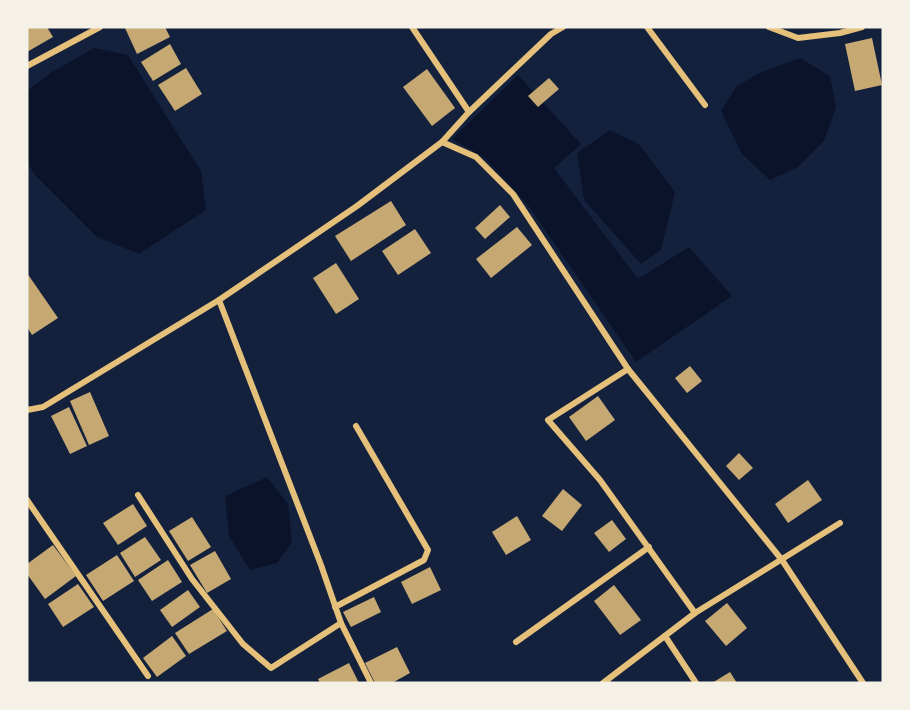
<svg xmlns="http://www.w3.org/2000/svg" width="910" height="710" font-family="Jost,sans-serif">
	<rect width="100%" height="100%" fill="#14213d"/>
	<g fill="#0b132b">
		<path d="M94,48L128,55L201,171L206,210L139,254L97,237L34,174L27,162V91L52,72Z"/>
		<path d="M800,58L830,76L836,107L824,141L798,167L770,180L742,154L721,111L736,87L757,74Z"/>
		<path d="M518,75L581,144L554,168L638,279L689,247L732,296L636,362L530,208L485,158L452,139Z"/>
		<path d="M610,130L639,144L675,192L661,250L641,264L584,200L577,153Z"/>
		<path d="M267,477L288,504L292,542L277,563L250,570L229,536L225,496Z"/>
	</g>
	<g fill="#c6a872">
		<path d="M27,27H47L53,37L27,52Z"/>
		<path d="M127,27H165L170,37L137,54L125,28Z"/>
		<path d="M872,38L882,85L855,91L845,44Z"/>
		<path d="M170,44L181,64L153,81L141,62Z"/>
		<path d="M186,68L202,94L175,111L158,85Z"/>
		<path d="M427,69L455,108L432,126L403,87Z"/>
		<path d="M549,78L559,89L538,107L528,96Z"/>
		<path d="M391,201L406,225L351,261L335,236Z"/>
		<path d="M500,205L510,217L485,239L475,228Z"/>
		<path d="M517,227L532,245L491,278L476,259Z"/>
		<path d="M415,229L431,253L398,275L382,251Z"/>
		<path d="M336,263L359,299L336,314L313,278Z"/>
		<path d="M27,273L58,318L32,335L27,327Z"/>
		<path d="M690,366L702,381L687,393L675,378Z"/>
		<path d="M90,392L109,436L89,445L70,401Z"/>
		<path d="M598,396L615,420L586,441L569,417Z"/>
		<path d="M69,407L87,446L70,454L51,416Z"/>
		<path d="M739,453L753,468L739,480L726,466Z"/>
		<path d="M808,480L822,500L788,523L775,504Z"/>
		<path d="M563,489L582,505L562,531L542,516Z"/>
		<path d="M133,504L147,526L118,545L103,523Z"/>
		<path d="M517,516L531,540L506,555L492,532Z"/>
		<path d="M192,517L211,547L188,561L169,531Z"/>
		<path d="M612,520L626,539L609,552L594,533Z"/>
		<path d="M145,537L161,560L135,577L120,553Z"/>
		<path d="M53,545L76,576L45,599L27,574V564Z"/>
		<path d="M215,551L231,579L207,593L190,565Z"/>
		<path d="M117,555L134,581L103,601L86,575Z"/>
		<path d="M168,560L182,582L152,601L138,580Z"/>
		<path d="M430,567L441,590L412,604L401,582Z"/>
		<path d="M78,584L94,607L63,627L48,604Z"/>
		<path d="M614,585L641,620L620,635L594,601Z"/>
		<path d="M188,590L200,607L172,627L160,610Z"/>
		<path d="M374,597L381,612L351,627L343,612Z"/>
		<path d="M727,603L747,628L726,646L705,621Z"/>
		<path d="M213,609L227,631L189,654L175,633Z"/>
		<path d="M172,636L186,656L157,677L143,658Z"/>
		<path d="M397,647L410,673L392,683H375L365,663Z"/>
		<path d="M349,663L359,683H320L318,679Z"/>
		<path d="M730,672L737,683H712Z"/>
	</g>
	<g fill="none" stroke-linecap="round" stroke-linejoin="round">
		<g stroke="#e5c07b" stroke-width="6">
			<path d="M412,27L469,112"/>
			<path d="M647,27L705,105"/>
			<path d="M769,27L798,38L840,33L862,27"/>
			<path d="M27,66L100,27"/>
			<path d="M442,142L476,157L513,194L628,369L548,420L600,480L695,613"/>
			<path d="M219,300L321,565L341,623L371,683"/>
			<path d="M628,369L782,560L863,683"/>
			<path d="M27,410L43,407L219,300L357,206L442,142L469,112L551,34L563,27"/>
			<path d="M138,495L192,579L243,644L271,668L341,623"/>
			<path d="M27,500L148,676"/>
			<path d="M335,607L424,560L428,550L356,426"/>
			<path d="M665,636L696,683"/>
			<path d="M516,642L649,547"/>
			<path d="M603,683L695,613L840,523"/>
		</g>
	</g>
	<rect width="910" height="710" fill="none" stroke="#f6f1e7" stroke-width="57"/>
</svg>
